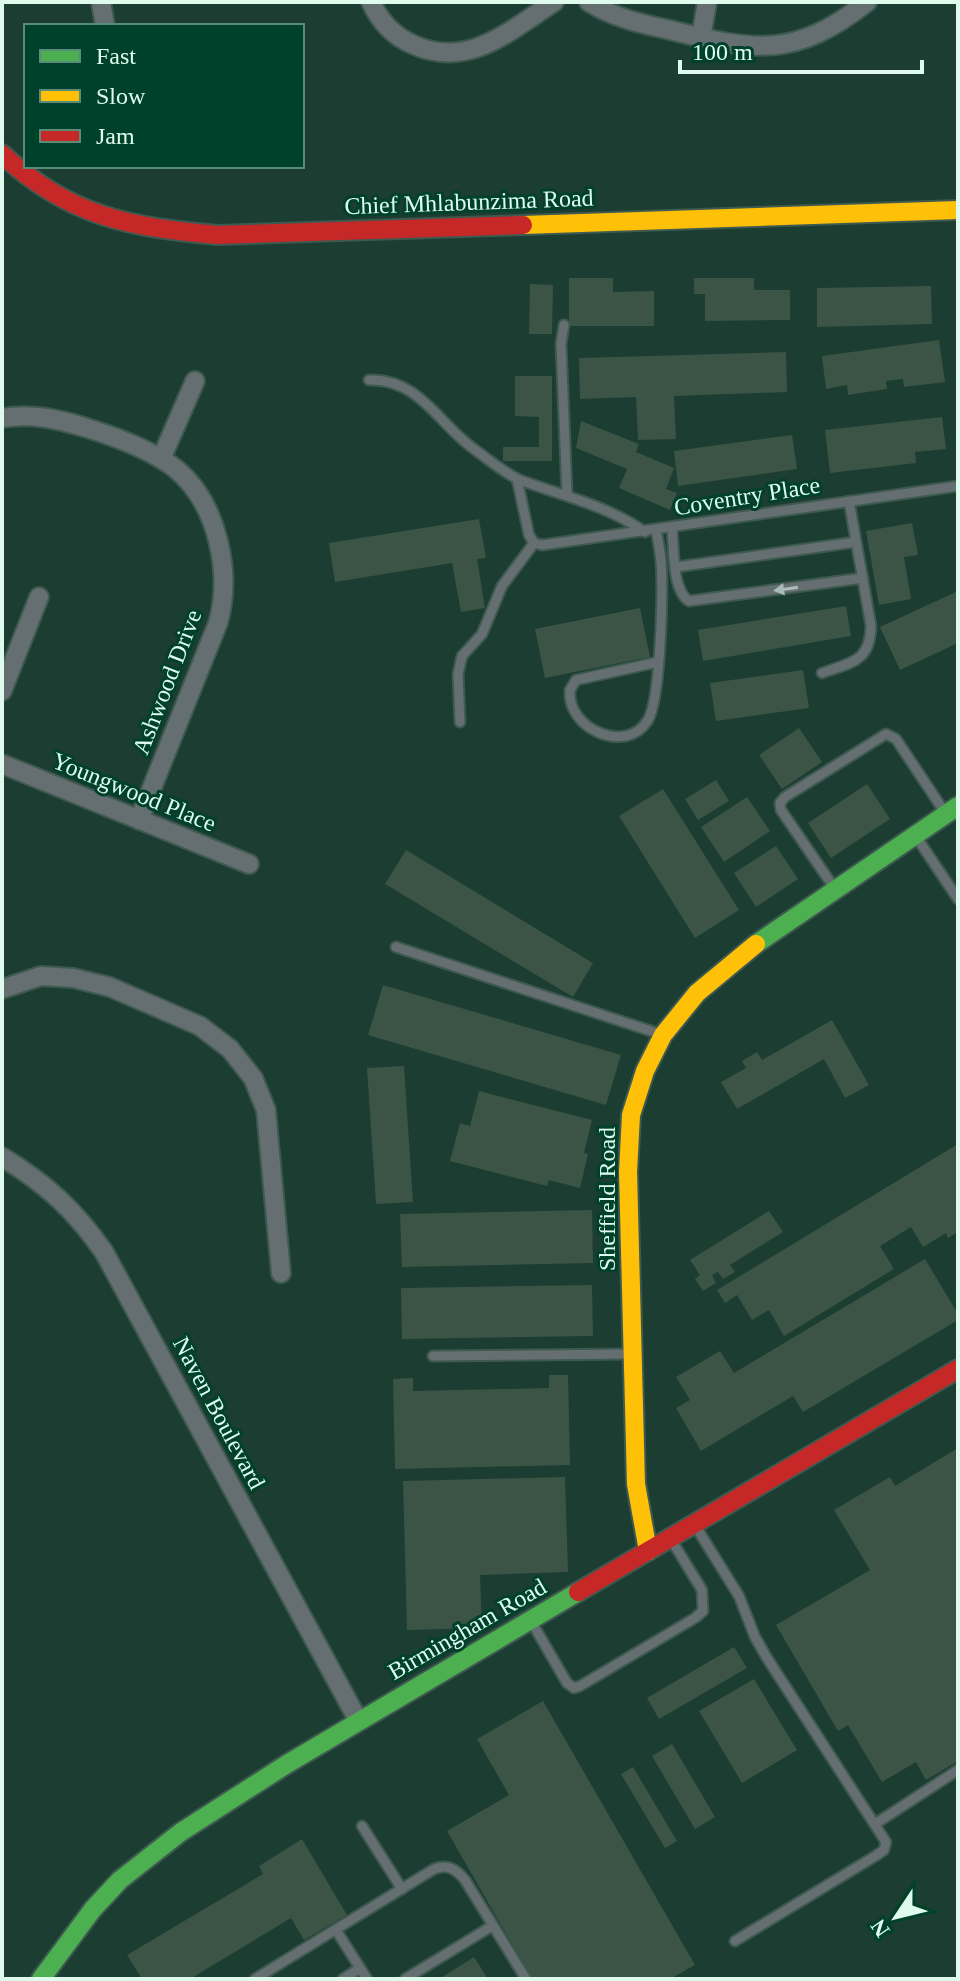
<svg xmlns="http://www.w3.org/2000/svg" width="960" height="1981" font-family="Georgia,serif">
	<rect width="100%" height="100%" fill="#1c3d32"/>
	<g fill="#3b5445">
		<path d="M569,278H613V292L654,291V326H569Z"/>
		<path d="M694,278H754V290H790V320L705,321V294H694Z"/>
		<path d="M530,284L553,285L552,334H529Z"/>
		<path d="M931,286L932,324L817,327V288Z"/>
		<path d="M939,340L945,382L904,387L903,379L886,381L887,389L848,395L847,385L826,389L822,356Z"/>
		<path d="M786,352L787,392L674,396L676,439L638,440L636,397L580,399L579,358Z"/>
		<path d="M515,376H552V461H503V447H539V417L515,416Z"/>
		<path d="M942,417L946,449L915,452L916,463L830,473L825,430Z"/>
		<path d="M581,421L639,444L636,452L674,468L666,489L677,493L670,510L619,488L627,469L576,448Z"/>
		<path d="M792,435L797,469L678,486L674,451Z"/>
		<path d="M479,519L486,558L477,559L485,608L461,612L452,563L335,582L329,543Z"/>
		<path d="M912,523L918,555L904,557L911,599L879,605L866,531Z"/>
		<path d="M958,591V643L900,670L880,627Z"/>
		<path d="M846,606L851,636L703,661L698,630Z"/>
		<path d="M640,608L650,657L545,678L535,629Z"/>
		<path d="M803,670L809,708L716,721L710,683Z"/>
		<path d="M799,728L822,762L782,789L759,755Z"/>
		<path d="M716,780L729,801L698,820L685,799Z"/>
		<path d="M867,784L890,819L831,858L808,823Z"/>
		<path d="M663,789L739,910L695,938L619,816Z"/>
		<path d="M747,797L770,831L724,862L701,827Z"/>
		<path d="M776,846L798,879L756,907L734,873Z"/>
		<path d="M406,850L593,963L573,997L385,884Z"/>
		<path d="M383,985L621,1055L606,1105L368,1035Z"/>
		<path d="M832,1020L869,1085L845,1098L824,1059L737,1109L721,1082L746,1068L742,1061L757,1052L762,1060Z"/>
		<path d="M404,1066L413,1202L376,1204L367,1068Z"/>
		<path d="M479,1091L592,1120L584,1153L588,1154L580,1188L549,1180L547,1186L450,1161L460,1123L470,1126Z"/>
		<path d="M958,1144V1232L948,1238L946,1233L923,1247L911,1227L880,1246L894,1269L784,1336L769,1310L752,1320L737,1295L725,1303L717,1290Z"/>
		<path d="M592,1210L593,1263L402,1267L400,1214Z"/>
		<path d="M769,1211L783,1232L730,1265L735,1272L723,1279L718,1272L712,1275L716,1283L703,1291L695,1279L700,1275L690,1260Z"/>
		<path d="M925,1259L958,1314V1320L803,1412L793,1396L701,1451L676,1408L690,1400L676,1377L720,1351L734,1373Z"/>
		<path d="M592,1285L593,1336L402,1339L401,1288Z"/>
		<path d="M549,1375H568L570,1465L395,1469L393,1379L413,1378V1391L549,1388Z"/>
		<path d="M958,1448V1761L926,1780L916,1762L882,1782L848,1725L838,1731L776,1625L870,1570L834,1510L890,1477L895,1486Z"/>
		<path d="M565,1477L568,1572L480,1575L482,1628L407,1630L403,1481Z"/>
		<path d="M734,1647L747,1668L659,1719L647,1698Z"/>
		<path d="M754,1679L797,1750L742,1783L699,1711Z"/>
		<path d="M543,1701L695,1965L670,1979H532L447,1831L509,1795L477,1739Z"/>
		<path d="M672,1744L715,1817L695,1829L652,1756Z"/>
		<path d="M633,1767L677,1841L665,1848L621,1774Z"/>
		<path d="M302,1839L347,1915L304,1940L291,1918L190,1979H142L127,1955L263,1874L259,1866Z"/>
		<path d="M474,1957L488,1979H439Z"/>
	</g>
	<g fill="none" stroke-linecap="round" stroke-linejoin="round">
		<g stroke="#3e594f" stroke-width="13">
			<g id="lane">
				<path d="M564,325L561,344L567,494"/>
				<path d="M369,380C418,378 438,423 474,449C488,459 504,473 520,480C563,496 606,505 645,532"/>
				<path d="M517,479L529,535L534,543L542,545L958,486"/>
				<path d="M672,528C674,548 672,591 689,601L863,578"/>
				<path d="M656,530C658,540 660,550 661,561C663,589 661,698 648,720C626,756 566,728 570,690L576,680L658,662"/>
				<path d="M676,567L856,542"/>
				<path d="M822,673C852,662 870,662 871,626L849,501"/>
				<path d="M460,722L458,674L462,656L482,634L502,586L534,543"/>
				<path d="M917,838L958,899"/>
				<path d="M833,886L781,810L780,803L785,797L886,734L896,739L944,811"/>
				<path d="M396,947L660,1034"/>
				<path d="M433,1356L629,1354"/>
				<path d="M696,1527L739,1596L755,1637L767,1658L886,1842L884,1850L877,1855L735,1941"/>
				<path d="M531,1621L567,1683L574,1688L580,1686L695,1618L703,1611L702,1590L672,1541"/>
				<path d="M875,1824L958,1770"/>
				<path d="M362,1826L402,1889"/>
				<path d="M336,1930L367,1979"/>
				<path d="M255,1979L434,1869C448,1864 456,1869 465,1880L526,1979"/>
				<path d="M343,1979L360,1968"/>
				<path d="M405,1979L492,1926"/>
			</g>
		</g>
		<g stroke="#3e594f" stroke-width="22">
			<g id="street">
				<path d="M101,2L105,26"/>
				<path d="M371,2C380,22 393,36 414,45C469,69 509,31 554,2"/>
				<path d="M589,2C614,18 642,24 670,30C754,51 795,59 867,2"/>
				<path d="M701,38L707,2"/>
				<path d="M2,418C32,413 58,419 87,428C116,437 152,450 176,469C218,504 232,573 218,623L139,820"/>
				<path d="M161,459L195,381"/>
				<path d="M2,691L39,597"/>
				<path d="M2,764L249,864"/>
				<path d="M2,989L41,976L73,978L110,987L200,1026L230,1049L253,1078L266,1110L281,1273"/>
				<path d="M2,1157C46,1184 74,1209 104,1252L358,1720"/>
			</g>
		</g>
		<g stroke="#3e594f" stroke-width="22">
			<g id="fast">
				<path d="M756,944L958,806"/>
				<path d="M41,1979L93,1909L120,1880L181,1832L287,1764L578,1592"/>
			</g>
		</g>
		<g stroke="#3e594f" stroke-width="22">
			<g id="slow">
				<path d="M523,225L958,210"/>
				<path d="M648,1551L636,1484L628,1172L631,1115L645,1071L663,1035L697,993L756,944"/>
			</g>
		</g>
		<g stroke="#3e594f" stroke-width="22">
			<g id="jam">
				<path d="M2,154C69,217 130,227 218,235L523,225"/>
				<path d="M578,1592L958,1369"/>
			</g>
		</g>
		<use href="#lane" stroke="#656e70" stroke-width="9"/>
		<use href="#street" stroke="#656e70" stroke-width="18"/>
		<use href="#fast" stroke="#4caf50" stroke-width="18"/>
		<use href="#slow" stroke="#ffc107" stroke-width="18"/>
		<use href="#jam" stroke="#c62828" stroke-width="18"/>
	</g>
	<defs><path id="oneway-solid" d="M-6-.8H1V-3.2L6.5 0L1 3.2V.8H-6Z" transform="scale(2)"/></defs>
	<use fill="#a8bcb5" href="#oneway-solid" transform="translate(786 589) rotate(172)"/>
	<g text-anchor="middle" stroke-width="6" stroke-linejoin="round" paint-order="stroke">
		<g font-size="24" fill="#defbed" stroke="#00412c">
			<text transform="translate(469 202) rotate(-2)" y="8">Chief Mhlabunzima Road</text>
			<text transform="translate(747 496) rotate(-9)" y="8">Coventry Place</text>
			<text transform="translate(167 682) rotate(-69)" y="8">Ashwood Drive</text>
			<text transform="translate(134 792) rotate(22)" y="8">Youngwood Place</text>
			<text transform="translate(607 1199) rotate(-90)" y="8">Sheffield Road</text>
			<text transform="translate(219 1413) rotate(62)" y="8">Naven Boulevard</text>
			<text transform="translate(467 1629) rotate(-30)" y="8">Birmingham Road</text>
		</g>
	</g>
	<rect width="960" height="1981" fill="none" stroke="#defbed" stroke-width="8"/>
	<rect x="24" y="24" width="280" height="144" fill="#00412c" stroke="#598b79" stroke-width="2"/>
	<rect x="40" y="50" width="40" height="12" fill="#4caf50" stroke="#598b79" stroke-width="2"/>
	<text x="96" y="64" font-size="24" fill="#defbed">Fast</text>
	<rect x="40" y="90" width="40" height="12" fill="#ffc107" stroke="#598b79" stroke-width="2"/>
	<text x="96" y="104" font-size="24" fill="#defbed">Slow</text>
	<rect x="40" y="130" width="40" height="12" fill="#c62828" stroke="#598b79" stroke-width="2"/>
	<text x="96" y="144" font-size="24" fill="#defbed">Jam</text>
	<g transform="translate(896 1917) rotate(235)" stroke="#00412c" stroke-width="6" paint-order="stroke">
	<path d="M0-6L14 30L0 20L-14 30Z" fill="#defbed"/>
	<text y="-12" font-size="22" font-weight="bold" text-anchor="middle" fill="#defbed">N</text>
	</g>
	<path d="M680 60v12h242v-12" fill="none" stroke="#defbed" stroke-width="4"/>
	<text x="692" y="60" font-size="24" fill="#defbed" stroke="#00412c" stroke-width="6" paint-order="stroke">100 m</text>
</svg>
